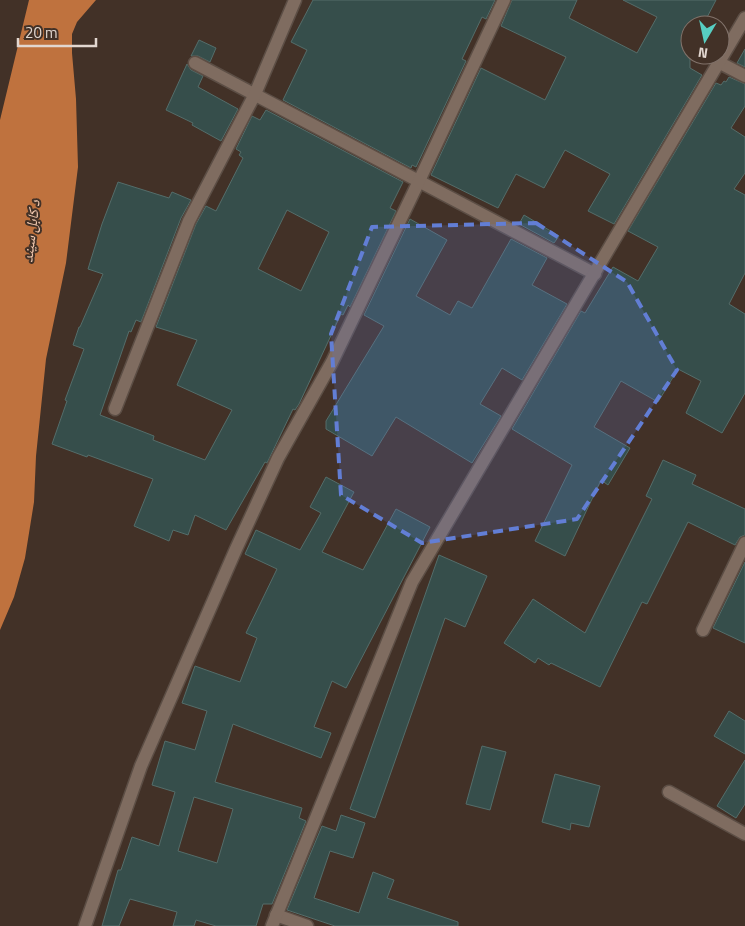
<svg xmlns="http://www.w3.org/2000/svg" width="745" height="926" font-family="'Titillium Web','Noto Naskh Arabic',sans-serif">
	<rect width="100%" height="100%" fill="#423127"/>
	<path fill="#bf723e" d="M29,0H96L77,22L72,34V53L76,99L78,167L66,263L46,359L36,456L34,502L25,558L14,597L0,630V120Z"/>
	<g fill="#364e4b" stroke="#546d6a" fill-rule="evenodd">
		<path d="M313,0H495L486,19L482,17L462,59L466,61L416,167L412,165L411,168L283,100L307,50L291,42Z"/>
		<path d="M512,0H577L569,18L637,53L657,17L623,0H716L703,25H690V68L702,75L614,224L588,211L610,174L565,150L544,188L516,174L498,208L431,175L481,68L545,100L566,57L501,26Z"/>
		<path d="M199,40L216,48L210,62L198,56H191Z"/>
		<path d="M745,49V67L737,63Z"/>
		<path d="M187,64L191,70L203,76L198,87L238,109L221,141L192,125L193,123L166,110Z"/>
		<path d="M729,77L745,84V106L731,128L745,137V173L734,189L745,195V273L729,304L745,314V393L722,433L686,413L701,381L678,369L658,402L621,381L594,427L630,448L608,485L601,480L565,556L535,541L572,465L512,429L581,311L585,313L613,267L638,281L658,247L628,231L716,83L721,85L724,81L726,82Z"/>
		<path d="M266,110L403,182L390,208L396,211L350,307L348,305L343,315L341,314L299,404L295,410L293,409L267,463L265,462L226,530L195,515L188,535L173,530L169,541L134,526L153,479L88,455L87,457L52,444L67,401L65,400L84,349L73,345L79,327H80L103,274L88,269L102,224L118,182L169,198L172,192L191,200L181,218L141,322L136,320L131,332L129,331L100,415L154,436L153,440L205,460L232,410L177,385L197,340L156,327L196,224L206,206L216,211L243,158L239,155L241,152L236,149L252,116L260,120ZM287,210L329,232L301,291L258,269Z"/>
		<path d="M524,215L559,236L554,243L519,224Z"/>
		<path d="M410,219L447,240L416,296L450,315L458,301L472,308L511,239L547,258L532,285L567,304L522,380L502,368L480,404L501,416L472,463L396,417L372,456L326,429V421L384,326L364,315Z"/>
		<path d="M663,460L696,475L692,484L745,509V535L740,537L735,545L688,522L647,604L642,602L600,687L551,663L549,665L538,658L535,663L504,643L533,599L585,633L652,499L646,496Z"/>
		<path d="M326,477L354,492L322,552L363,570L396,509L430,527L346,688L332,681L314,727L331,733L321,758L233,724L215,782L302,808L299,818L306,821L272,904H263L256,926H216L196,920L194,926H173L177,912L130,899L119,926H102L118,870H121L132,837L159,846L175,792L152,785L165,741L195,750L207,711L182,703L195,666L240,682L257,638L246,633L277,569L245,554L256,530L300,550L321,513L310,507ZM194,797L233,809L217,863L178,851Z"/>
		<path d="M439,555L487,576L465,627L445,618L375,818L350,809Z"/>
		<path d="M745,562V643L713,628Z"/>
		<path d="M729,711L745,721V754L714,736Z"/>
		<path d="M482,746L506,752L490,810L466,804Z"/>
		<path d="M745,760V804L736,818L717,806Z"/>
		<path d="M555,774L600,786L589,827L571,823L570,830L542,822Z"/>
		<path d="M341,815L365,823L353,858L330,851L314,898L359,913L373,872L394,880L387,898L458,922V926H335L287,910L322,826L336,831Z"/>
	</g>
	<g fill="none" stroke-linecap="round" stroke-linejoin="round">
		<g stroke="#5c4e45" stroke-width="15">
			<g id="street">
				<path d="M195,63L595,274"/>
				<path d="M720,63L745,76"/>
				<path d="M115,409L189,221L255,94L295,0"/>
				<path d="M703,630L745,543"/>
				<path d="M669,792L745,834"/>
				<path d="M276,915L307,926"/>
				<path d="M85,926L141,766L236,549L278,458L332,362L419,181L504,0"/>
				<path d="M272,926L412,582L745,18"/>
			</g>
		</g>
		<use href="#street" stroke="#7f6c60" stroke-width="12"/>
	</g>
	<path fill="#627ed5" fill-opacity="0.2" stroke="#627ed5" stroke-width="4" stroke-dasharray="10 6" stroke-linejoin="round" d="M536,223L627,282L677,370L577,519L422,543L341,495L331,334L372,227Z"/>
	<g text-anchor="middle" stroke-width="4" stroke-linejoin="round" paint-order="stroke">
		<g font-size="15" font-style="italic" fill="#f6ccb2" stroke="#423127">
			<text transform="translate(31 231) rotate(-83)" y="5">د کابل سيند</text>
		</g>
	</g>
	<g transform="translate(705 40) rotate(189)"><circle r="24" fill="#423127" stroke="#82736b"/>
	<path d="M0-4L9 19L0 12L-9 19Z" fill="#57cec2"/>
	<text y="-8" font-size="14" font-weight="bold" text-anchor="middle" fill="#e2d7d0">N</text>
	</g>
	<path d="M18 38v8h78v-8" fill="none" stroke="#e2d7d0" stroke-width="2.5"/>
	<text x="25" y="38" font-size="15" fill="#e2d7d0" stroke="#423127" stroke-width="4" paint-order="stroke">20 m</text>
</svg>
